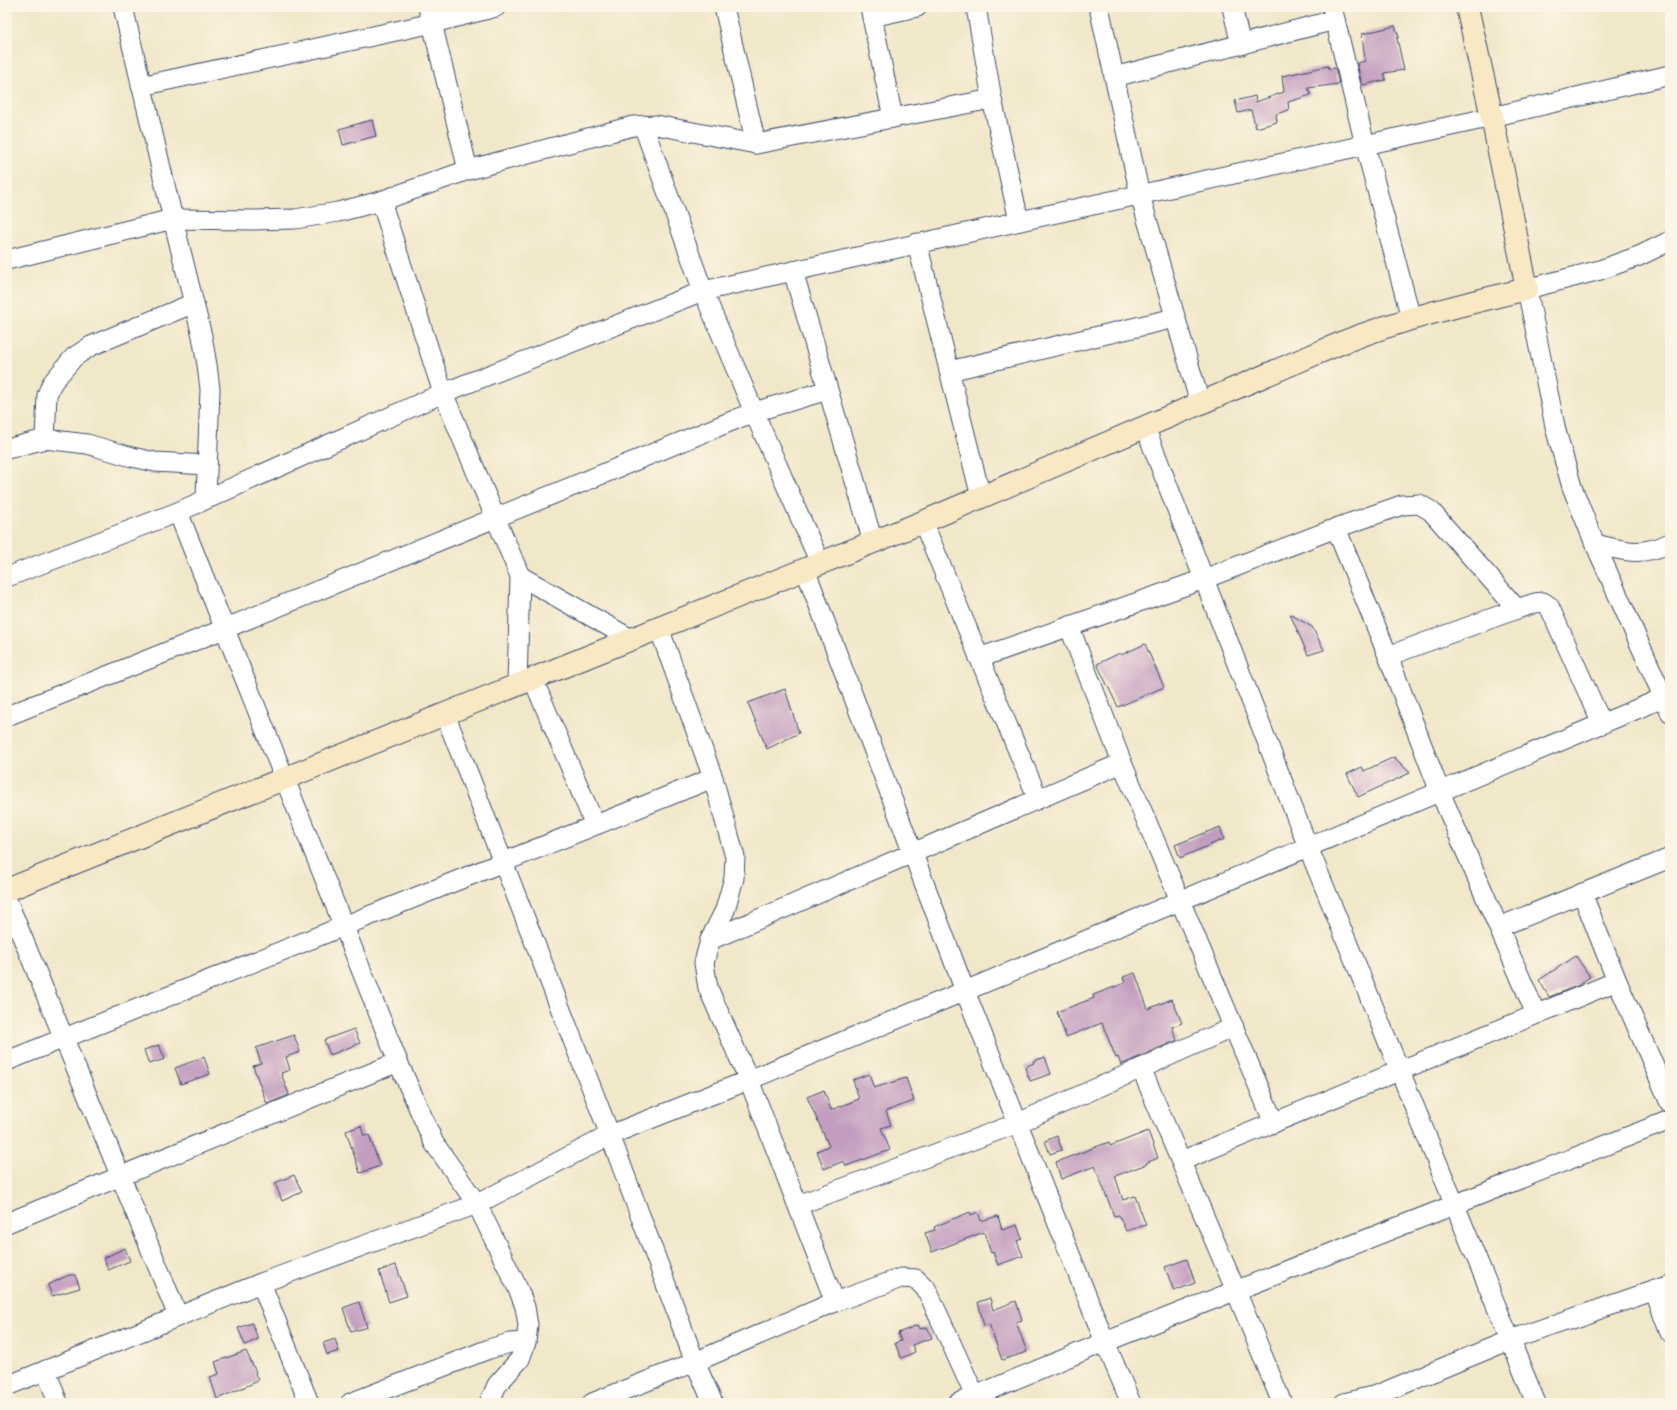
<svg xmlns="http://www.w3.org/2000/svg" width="1677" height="1410" font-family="'EB Garamond',serif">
	<rect width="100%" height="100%" fill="#fcf5e5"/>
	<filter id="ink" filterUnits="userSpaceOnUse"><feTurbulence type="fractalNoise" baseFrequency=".025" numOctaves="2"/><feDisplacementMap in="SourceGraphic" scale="8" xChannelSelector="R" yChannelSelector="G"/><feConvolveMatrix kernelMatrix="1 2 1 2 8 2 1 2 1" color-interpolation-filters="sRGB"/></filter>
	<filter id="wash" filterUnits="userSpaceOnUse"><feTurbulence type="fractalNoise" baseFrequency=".012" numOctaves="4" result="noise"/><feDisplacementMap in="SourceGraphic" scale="16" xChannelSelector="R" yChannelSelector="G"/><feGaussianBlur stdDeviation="0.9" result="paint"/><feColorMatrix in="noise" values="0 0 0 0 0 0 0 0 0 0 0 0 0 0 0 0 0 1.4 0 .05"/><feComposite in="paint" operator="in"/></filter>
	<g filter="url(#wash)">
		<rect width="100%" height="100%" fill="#f1e7c9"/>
		<g id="blocks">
			<g fill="#c29dbf">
				<path d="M1395,26L1399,37L1397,38L1404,70L1384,73L1386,80L1362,85L1357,63L1365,61L1362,34Z"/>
				<path d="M1328,66L1329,69L1335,68L1339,84L1308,88L1311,95L1288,102L1289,110L1276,114L1277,122L1256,128L1251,110L1238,113L1235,101L1255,96L1256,102L1284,92L1282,76Z"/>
				<path d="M372,120L376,136L343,145L339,129Z"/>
				<path d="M1290,614L1312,627L1324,650L1308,655Z"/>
				<path d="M1145,644L1164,687L1118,707L1097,664L1120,653L1121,655Z"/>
				<path d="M785,689L799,733L767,749L748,703Z"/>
				<path d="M1394,757L1410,773L1358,797L1347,774L1362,767L1364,771Z"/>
				<path d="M1220,827L1224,839L1180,858L1175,845Z"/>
				<path d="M1576,956L1590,977L1577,986L1549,997L1539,980Z"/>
				<path d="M1135,973L1148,1009L1172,999L1182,1023L1172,1027L1177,1040L1121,1065L1118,1057L1116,1058L1102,1023L1066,1037L1057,1012L1094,998L1093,995L1125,983L1123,977Z"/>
				<path d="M354,1029L360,1043L330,1055L324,1040Z"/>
				<path d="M294,1035L300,1052L286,1057L290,1070L281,1073L289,1095L267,1104L253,1066L261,1063L256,1048Z"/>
				<path d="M159,1045L165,1059L149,1064L144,1050Z"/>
				<path d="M204,1057L210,1074L181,1084L175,1068Z"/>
				<path d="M1045,1057L1051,1074L1030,1081L1025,1067L1034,1063L1033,1061Z"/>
				<path d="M869,1074L874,1088L906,1078L914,1101L886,1111L891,1125L881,1128L890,1150L846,1166L844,1161L824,1169L817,1151L829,1146L807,1097L824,1090L831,1110L859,1099L853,1080Z"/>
				<path d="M361,1126L364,1136L369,1135L380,1166L360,1173L346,1131Z"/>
				<path d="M1148,1131L1158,1158L1146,1163L1147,1164L1115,1176L1123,1200L1135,1196L1146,1225L1126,1231L1119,1215L1114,1216L1095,1166L1061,1179L1056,1162L1109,1142L1110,1146Z"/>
				<path d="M1057,1136L1062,1150L1050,1154L1045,1141Z"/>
				<path d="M294,1175L302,1192L282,1201L275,1183Z"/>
				<path d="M970,1212L971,1215L978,1212L981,1221L998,1216L1002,1230L1017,1225L1022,1239L1017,1241L1023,1256L998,1265L993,1252L991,1253L984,1232L932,1252L925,1233L935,1230L934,1227Z"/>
				<path d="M125,1248L130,1261L108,1270L104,1258Z"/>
				<path d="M1187,1259L1195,1283L1174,1291L1165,1267Z"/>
				<path d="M396,1265L407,1296L389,1302L379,1271Z"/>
				<path d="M69,1275H75L80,1288L52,1296L48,1285Z"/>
				<path d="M990,1298L993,1310L1016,1301L1022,1320L1016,1322L1027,1352L1002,1360L989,1324L984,1326L978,1302Z"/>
				<path d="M359,1302L367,1327L351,1332L343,1308Z"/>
				<path d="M252,1323L258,1339L245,1345L238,1328Z"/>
				<path d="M918,1325L920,1329L927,1327L932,1338L912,1345L915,1352L901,1358L895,1343L901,1341L898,1333Z"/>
				<path d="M335,1339L339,1351L327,1355L323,1343Z"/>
				<path d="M246,1351L256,1372L255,1373L258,1381L217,1399L210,1377L219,1374L215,1362Z"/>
			</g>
		</g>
	</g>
	<g filter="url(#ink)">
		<use href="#blocks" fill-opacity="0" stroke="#3b4b6e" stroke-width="1"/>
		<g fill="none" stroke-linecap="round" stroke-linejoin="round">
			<g stroke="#3b4b6e" stroke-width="21">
				<g id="street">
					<path d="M123,7L173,219L202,336L207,365L210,389L206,499"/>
					<path d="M428,7L468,170"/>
					<path d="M724,7L756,144"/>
					<path d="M870,7L893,118"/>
					<path d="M976,7L992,99L1019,221"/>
					<path d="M1099,7L1140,195L1200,403"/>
					<path d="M1232,7L1241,45"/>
					<path d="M1332,7L1365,145L1411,318"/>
					<path d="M872,17L917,7"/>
					<path d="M1114,77L1335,20"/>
					<path d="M141,86L433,23L496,7"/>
					<path d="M643,125L703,291L754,412L820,563"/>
					<path d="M381,201L443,393L520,576L517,685"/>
					<path d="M1670,241L1639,256L1600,270L1527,289L1556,431L1572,487L1595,544C1626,551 1639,557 1670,543"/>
					<path d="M917,243L981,497"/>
					<path d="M7,260L173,219L253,220L295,219L338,212L381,201L468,170L633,126L656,125L756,144L992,99"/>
					<path d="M793,271L873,542"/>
					<path d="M949,371L1175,318"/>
					<path d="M1145,427L1308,847L1536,1403"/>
					<path d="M45,439L47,395L52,383L74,357L91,346L194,303"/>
					<path d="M7,449L45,439L87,444L132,457L155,462L207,465"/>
					<path d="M178,512L398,1062L434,1143L477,1204L519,1291L525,1307L528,1325L526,1342L520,1359L497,1385L489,1403"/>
					<path d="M923,522L1038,799"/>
					<path d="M1336,528L1388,656L1440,792L1536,1014"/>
					<path d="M1595,544L1670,712"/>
					<path d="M805,569L965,991L1105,1342L1131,1403"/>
					<path d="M520,576L631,639"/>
					<path d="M7,577L178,512L443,393L703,291L1492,117L1670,75"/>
					<path d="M1069,626L1122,763L1274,1123"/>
					<path d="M659,628L713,778L735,857L734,878L725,910L710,940L704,963L708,988L749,1080L835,1302"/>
					<path d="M1388,656L1517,609L1535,603L1543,602L1549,606L1602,724"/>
					<path d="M979,658L1204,579L1336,528L1402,505L1419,504L1431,511L1517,609"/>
					<path d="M533,679L595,825"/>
					<path d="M445,714L610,1135L695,1362L713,1403"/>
					<path d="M7,716L224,629L754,412L828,390"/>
					<path d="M1582,893L1617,981L1670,1103"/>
					<path d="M7,900C65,1038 120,1178 178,1316"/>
					<path d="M1499,927L1670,858"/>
					<path d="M710,940L1122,763"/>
					<path d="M7,1061L713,778"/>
					<path d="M1141,1068L1236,1291L1282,1403"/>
					<path d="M1181,1161L1617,981"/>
					<path d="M798,1205L1018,1123L1234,1027"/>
					<path d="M7,1223L398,1062"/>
					<path d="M261,1283L309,1403"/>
					<path d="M1654,1290L1670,1332"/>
					<path d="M46,1370L58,1403"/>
					<path d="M7,1386L261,1283L477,1204L610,1135L749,1080L965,991L1663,698"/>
					<path d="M350,1403L489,1349L510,1343L526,1342"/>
					<path d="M592,1403L695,1362L835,1302L901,1278L916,1279L927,1290L975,1396"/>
					<path d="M958,1403L1105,1342L1670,1120"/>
					<path d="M1344,1403L1377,1395L1510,1340L1670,1285"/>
				</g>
			</g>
			<g stroke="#3b4b6e" stroke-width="24">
				<path id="secondary" d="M7,890L923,522L1341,343C1401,319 1464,304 1527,289L1492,117L1467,7"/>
			</g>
			<use href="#street" stroke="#fff" stroke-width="19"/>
			<use href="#secondary" stroke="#f8e8c3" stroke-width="22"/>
		</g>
	</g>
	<rect width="1677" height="1410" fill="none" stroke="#fcf5e5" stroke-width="24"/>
</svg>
